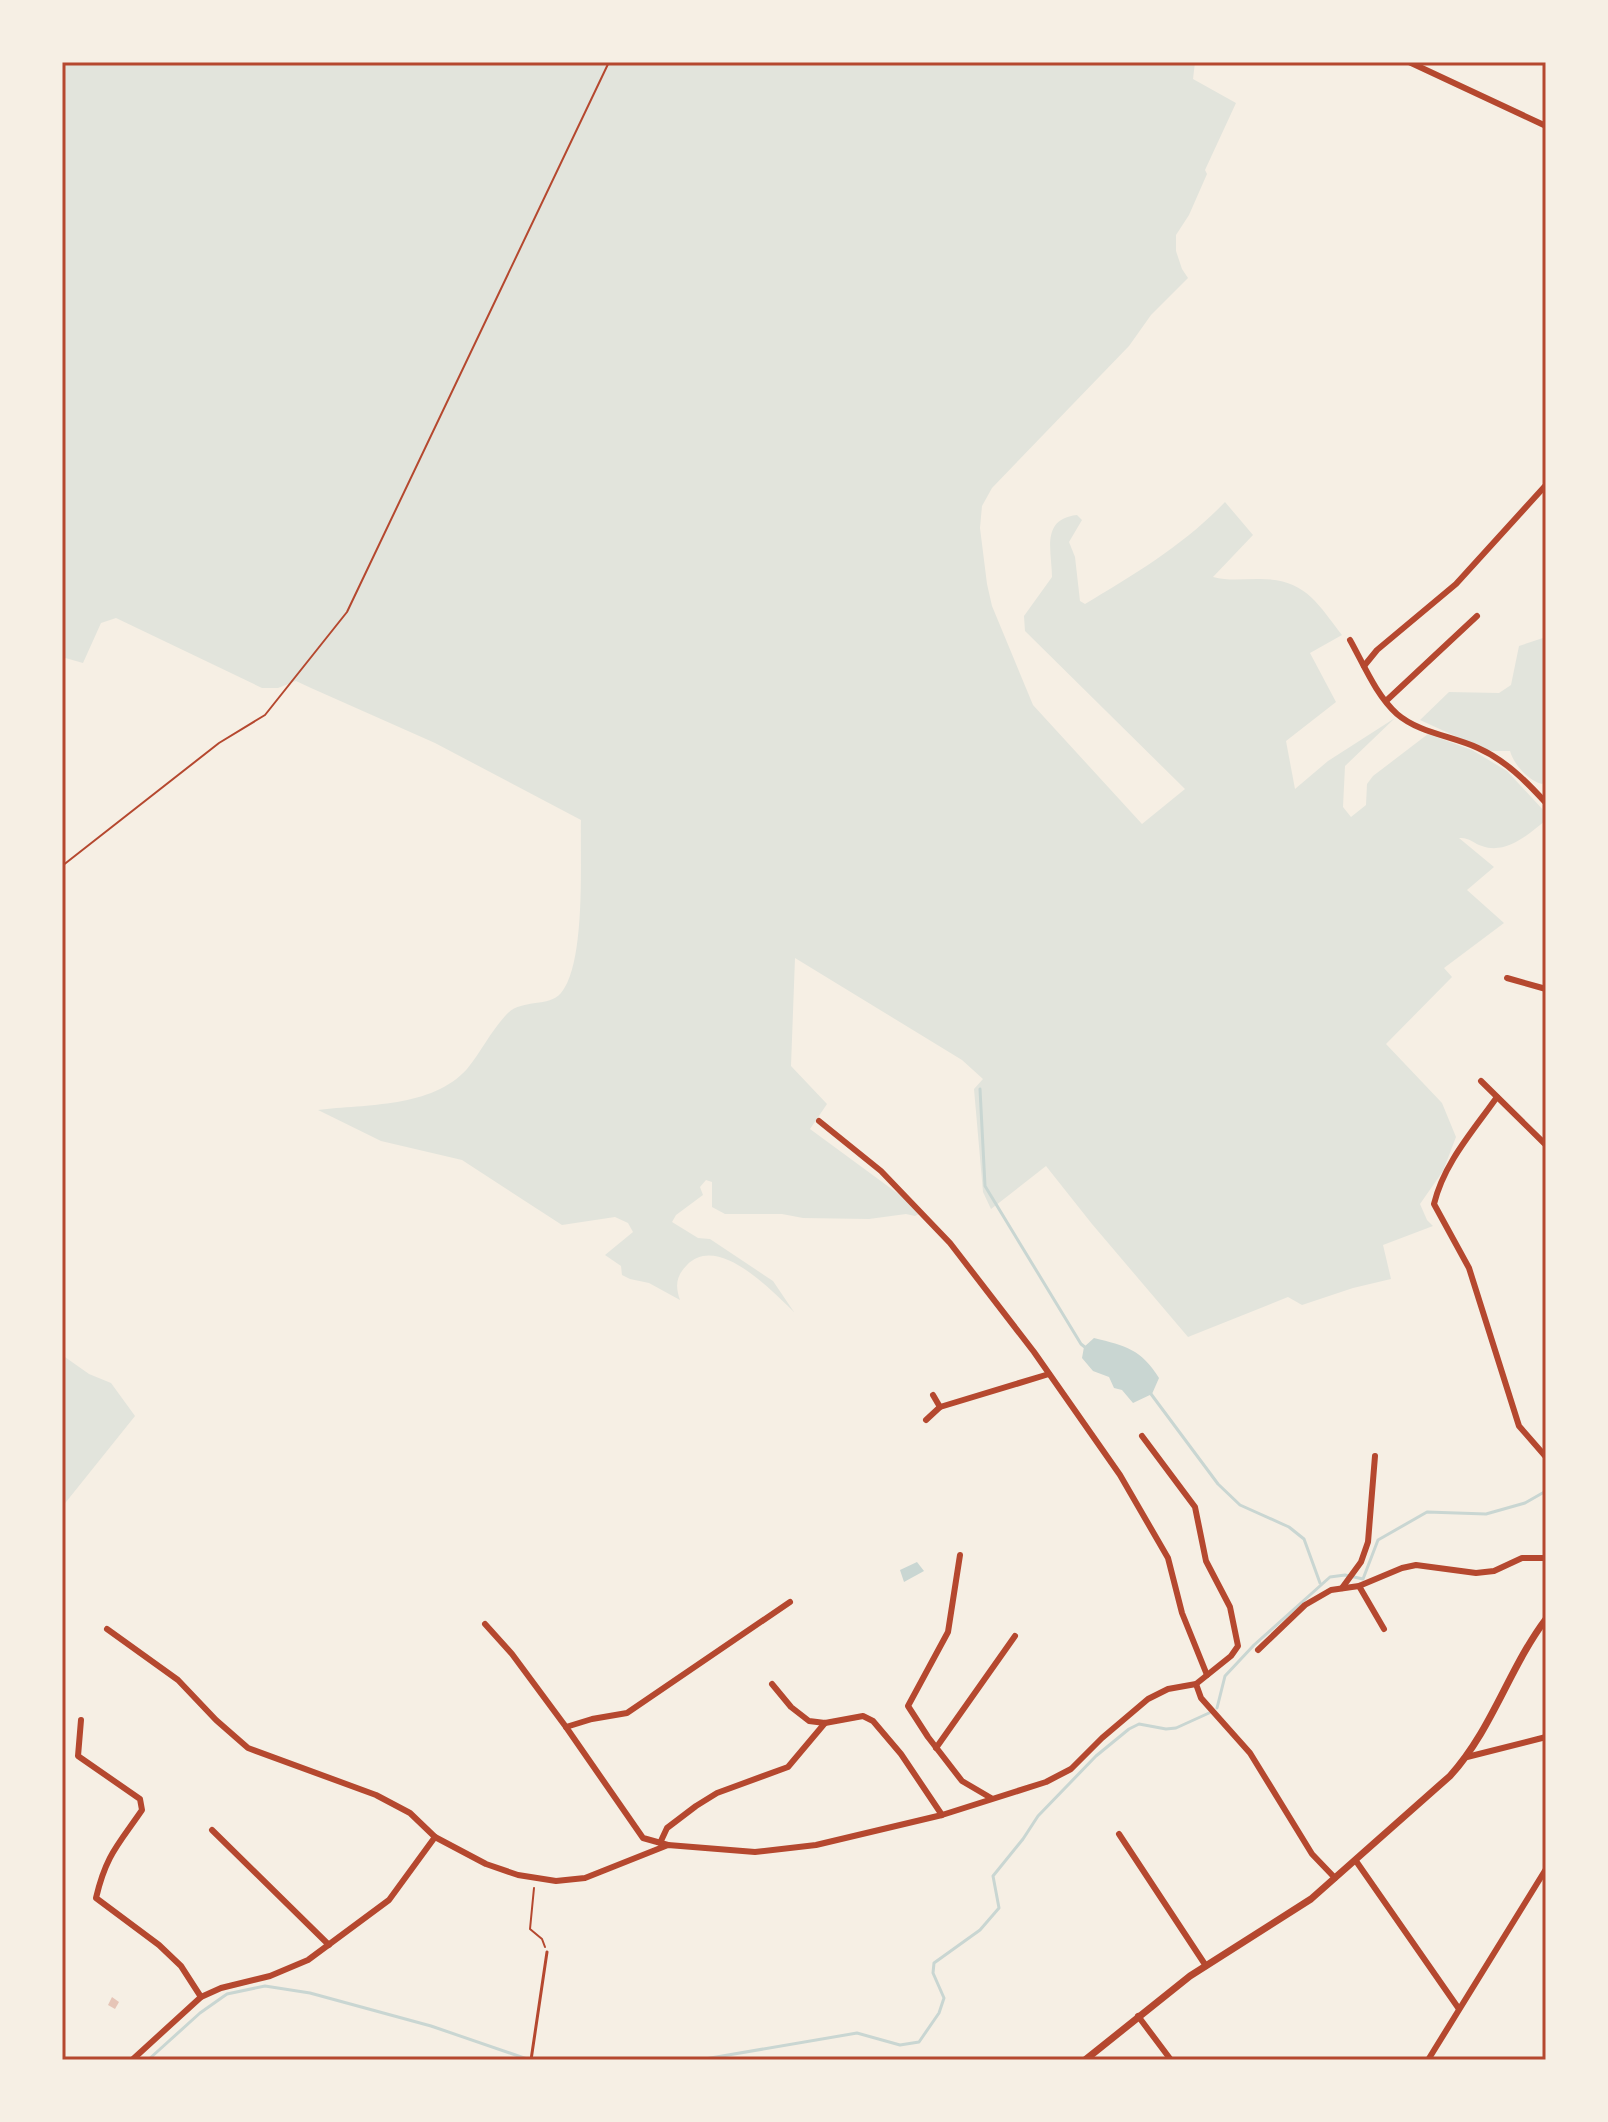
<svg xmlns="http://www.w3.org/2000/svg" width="1608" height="2122" font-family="'Varela Round',sans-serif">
	<rect width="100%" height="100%" fill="#f6efe4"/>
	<g fill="#e2e4dc">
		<path d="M62,62H1195L1193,79L1236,103L1205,170L1207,174L1189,215L1176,235V251L1182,269L1188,278L1151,315L1129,346L992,488L982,506L980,528L987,584L992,606L1033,705L1142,824L1185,789L1025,631L1024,616L1052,577C1052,552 1040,519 1077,515L1082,520L1069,542L1075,557L1080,601L1085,604C1135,574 1184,545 1225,502L1253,535L1213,577C1228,581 1242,579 1257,579C1304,578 1316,601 1342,635L1310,653L1336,702L1286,741L1295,789L1328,761L1395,718L1345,766L1343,807L1351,817L1366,805L1367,784L1373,776L1428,734L1472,750L1507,771L1546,813V820C1529,834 1506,855 1482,846C1473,843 1469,837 1459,838L1494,867L1467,890L1504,923L1444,968L1452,977L1386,1044L1442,1103L1456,1137L1443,1171L1420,1204L1427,1220L1433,1226L1383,1245L1391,1279L1353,1288L1302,1305L1288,1297L1188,1337L1092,1224L1046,1166L991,1209L983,1192L974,1089L983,1079L962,1060L795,958L791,1066L827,1104L810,1129L923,1212L915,1216L906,1214L869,1219L803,1218L782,1214H725L712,1207V1182L706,1180L700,1187L703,1195L676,1215L672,1222L698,1238L710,1239L773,1281L794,1312C772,1291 718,1233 687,1265C676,1276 675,1286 680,1300L649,1283L630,1279L622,1275L621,1266L605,1255L633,1232L628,1223L615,1217L562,1225L462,1160L381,1141L318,1110C366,1104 432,1108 467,1069C481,1052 491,1031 506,1015C521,998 548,1008 561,993C586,963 580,861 581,820L435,743L311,688L296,681L278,688H262L116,618L101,623L83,663L62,657Z"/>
		<path d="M1546,637V781L1542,784C1529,781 1514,765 1510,751H1488L1420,720L1449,692L1499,693L1511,685L1519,646Z"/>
		<path d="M62,1355L89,1374L111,1383L135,1416L62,1507Z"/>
	</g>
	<g fill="#c9d6d2">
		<path d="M1094,1338C1126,1346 1141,1349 1159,1378L1152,1394L1133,1403L1122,1390L1114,1388L1109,1377L1093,1371L1082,1358L1084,1347Z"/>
		<path d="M917,1562L924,1571L904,1582L900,1570Z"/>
	</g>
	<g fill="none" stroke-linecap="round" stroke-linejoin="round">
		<g stroke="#c9d6d2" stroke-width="3">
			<path d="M980,1089L985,1186L1081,1344L1086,1348"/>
			<path d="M1151,1394L1218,1484L1240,1505L1289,1527L1304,1539L1320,1583"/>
			<path d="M1217,1708L1225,1676L1254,1645L1330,1577L1345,1575L1363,1579L1378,1540L1427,1512L1486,1514L1525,1503L1546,1491"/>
			<path d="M148,2060L200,2013L227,1994L265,1986L310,1993L431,2026L530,2060"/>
			<path d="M699,2060L857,2033L900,2045L919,2042L939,2013L944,1998L933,1973L934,1963L980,1930L999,1908L993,1876L1023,1839L1038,1816L1096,1756L1129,1729L1139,1724L1166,1729L1176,1728L1209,1713"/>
		</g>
	</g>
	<path fill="#e6c5b7" d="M112,1997L119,2002L115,2009L108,2005Z"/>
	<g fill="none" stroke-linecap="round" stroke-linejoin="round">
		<g stroke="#b5482f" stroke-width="2">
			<path d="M62,866L219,743L265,715L347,612L609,62"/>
			<path d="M534,1888L530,1929L542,1939L545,1947"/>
		</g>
		<path stroke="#b5482f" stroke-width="3" d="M531,2060L547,1952"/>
		<g stroke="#b5482f" stroke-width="6">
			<path d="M1409,62L1546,126"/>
			<path d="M1350,640C1364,665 1376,695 1397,714C1419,733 1452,736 1478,748C1505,760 1526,781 1546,803"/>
			<path d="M1364,666L1377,650L1456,584L1546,485"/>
			<path d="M1386,701L1477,616"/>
			<path d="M1507,978L1546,989"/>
			<path d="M1481,1081L1546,1145"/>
			<path d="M1497,1097C1473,1131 1444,1163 1434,1204L1469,1268L1519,1426L1546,1457"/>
			<path d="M819,1121L881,1171L950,1243L1034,1352L1120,1475L1168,1558L1182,1613L1207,1675"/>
			<path d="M933,1395L940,1407"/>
			<path d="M926,1420L940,1407L1049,1374"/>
			<path d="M960,1555L948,1632L908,1706L928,1737L962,1781L991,1798"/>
			<path d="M1359,1586L1384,1629"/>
			<path d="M1342,1588L1361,1562L1368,1542L1375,1456"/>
			<path d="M485,1624L512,1654L566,1727L643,1838L668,1845"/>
			<path d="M107,1629L178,1680L216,1720L248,1748L376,1795L410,1813L435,1837L486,1864L518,1875L556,1881L585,1878L668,1845L755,1852L816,1845L942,1815L1046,1782L1071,1769L1102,1738L1148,1699L1168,1689L1196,1684L1231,1656L1238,1646L1230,1607L1206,1561L1195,1507L1142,1436"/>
			<path d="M1258,1650L1305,1605L1331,1590L1359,1586L1402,1568L1416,1565L1476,1573L1494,1571L1522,1558H1546"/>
			<path d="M772,1684L791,1707L809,1721L825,1723L863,1716L873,1721L901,1754L942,1815"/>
			<path d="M1196,1684L1201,1698L1250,1753L1312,1854L1335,1878"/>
			<path d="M81,1720L78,1756L140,1799L142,1810C118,1845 106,1855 96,1898L159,1945L181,1966L201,1997"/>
			<path d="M566,1727L592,1719L627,1713L790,1602"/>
			<path d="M936,1748L1015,1636"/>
			<path d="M1467,1757L1546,1737"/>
			<path d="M212,1830L329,1945"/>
			<path d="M1119,1834L1206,1966"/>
			<path d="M660,1843L667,1828L696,1806L717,1793L788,1767L825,1723"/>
			<path d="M1356,1861L1459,2009"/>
			<path d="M1138,2016L1171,2060"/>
			<path d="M132,2060L201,1997L221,1988L270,1976L308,1960L389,1900L435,1837"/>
			<path d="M1428,2060L1546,1869"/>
		</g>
		<path stroke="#b5482f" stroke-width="7" d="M1085,2060L1190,1976L1311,1899L1450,1776C1492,1730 1509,1668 1546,1619"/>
	</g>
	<rect width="1608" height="2122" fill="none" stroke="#f6efe4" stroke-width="128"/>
	<rect x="64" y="64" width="1480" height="1994" fill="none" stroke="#b5482f" stroke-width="3"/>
</svg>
